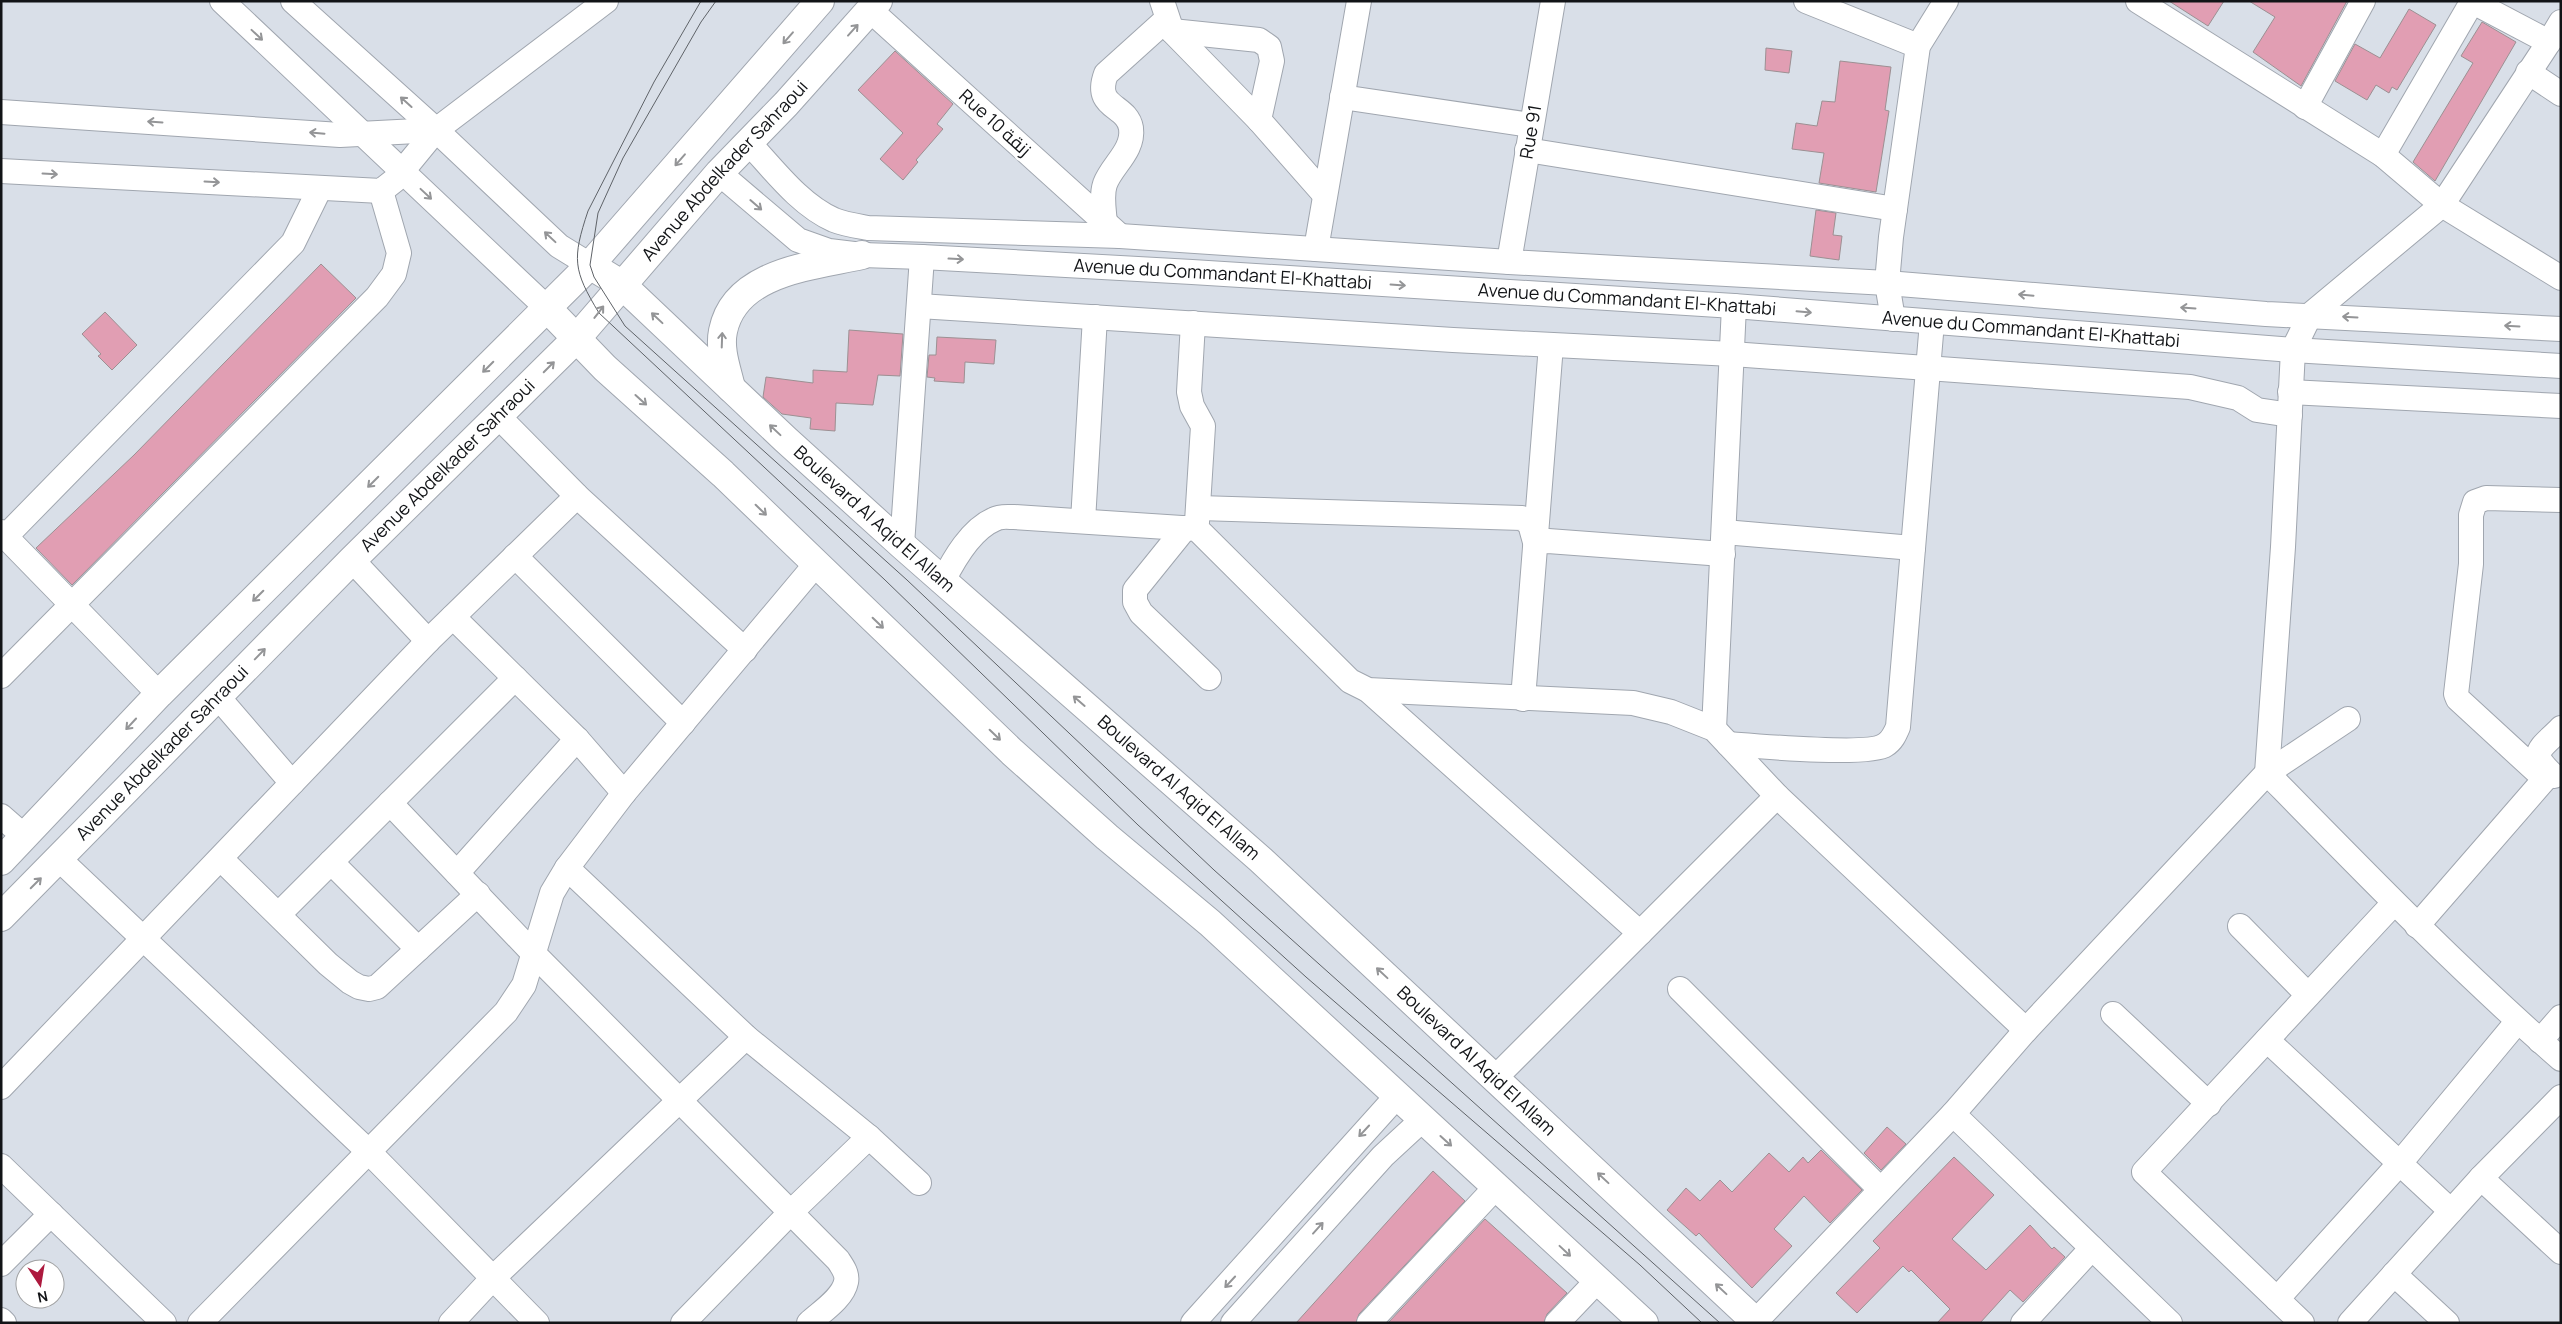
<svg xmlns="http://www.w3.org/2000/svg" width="2562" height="1324" font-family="Manrope,Cairo,sans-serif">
	<rect width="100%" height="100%" fill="#d9dfe8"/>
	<g fill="#e19eb3" stroke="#9c9093">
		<path d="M2169,1H2224L2208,26Z"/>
		<path d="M2249,1H2347L2301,86L2253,52L2275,17Z"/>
		<path d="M2409,9L2436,25L2397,90L2392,87L2389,93L2376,85L2367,100L2335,81L2355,44L2380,58Z"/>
		<path d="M2482,22L2516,42L2435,181L2413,162L2473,63L2461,56Z"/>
		<path d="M1766,48L1792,51L1789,73L1765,70Z"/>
		<path d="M895,51L953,104L937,124L943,129L916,160L918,162L903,180L880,159L903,133L858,90Z"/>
		<path d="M1840,61L1891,67L1885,110L1889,111L1876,192L1819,183L1824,153L1792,149L1796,123L1817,126L1822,101L1835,102Z"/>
		<path d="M1816,210L1836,213L1833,235L1842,236L1839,260L1810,256Z"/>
		<path d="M321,264L356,298L72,585L36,548L134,455Z"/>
		<path d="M105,312L137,345L112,370L98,356L101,354L82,334Z"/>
		<path d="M849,330L903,334L900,376L878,375L873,405L836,403L835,431L810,429L811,418L782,414L763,397L766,377L813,383V370L847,372Z"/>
		<path d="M937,337L996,340L994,364L965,362L964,383L934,381L935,378L927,377L929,355H936Z"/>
		<path d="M1887,1127L1906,1144L1881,1170L1864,1153Z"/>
		<path d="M1821,1150L1862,1190L1830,1223L1804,1196L1774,1229L1792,1246L1752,1288L1699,1233L1696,1236L1667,1210L1686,1188L1700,1201L1720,1180L1732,1192L1769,1153L1789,1172L1803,1157L1808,1163Z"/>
		<path d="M1954,1157L1994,1195L1952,1239L1986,1270L2030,1225L2052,1249L2054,1247L2065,1257L2023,1302L2010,1290L1980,1323H1937L1950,1309L1911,1270L1909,1272L1903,1266L1857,1313L1836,1293L1880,1248L1873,1241Z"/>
		<path d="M1433,1171L1465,1201L1359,1314L1356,1323H1296Z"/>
		<path d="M1485,1219L1567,1293L1547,1314L1544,1323H1388Z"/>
	</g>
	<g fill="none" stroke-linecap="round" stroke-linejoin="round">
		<g stroke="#a0a6af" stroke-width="26">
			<g id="street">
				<path d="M222,1L547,308"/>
				<path d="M293,1L436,130L559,246L590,265"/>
				<path d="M1162,1L1172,31L1259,120L1325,195"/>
				<path d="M1806,1L1918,46"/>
				<path d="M2138,1L2383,155L2442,205L2561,278"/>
				<path d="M2471,1L2549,42L2442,205L2310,315L2293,350L2283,547L2267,773C2363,871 2458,969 2561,1059"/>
				<path d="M870,10L1120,236"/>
				<path d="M1172,31L1259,40L1269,47L1272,61L1259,120"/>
				<path d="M2549,42L2561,22"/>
				<path d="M2528,72L2561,94"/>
				<path d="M1342,97L1531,125"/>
				<path d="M2305,107L2363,1"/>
				<path d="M1,112L340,135L436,130"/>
				<path d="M749,143C774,170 800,205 834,220C844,224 857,226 868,228L1120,236L1509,262L1887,283L2266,314L2561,329"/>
				<path d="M1527,150L1895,209"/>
				<path d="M2383,155L2472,2"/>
				<path d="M1,171L381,191L395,180L436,130L606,1"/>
				<path id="s1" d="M719,173L798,240L829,251L862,255L922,257L1192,272L1734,306L2293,350L2561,366"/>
				<path d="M1105,223C1104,211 1101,196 1105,184C1112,165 1134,151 1131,128C1127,104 1093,109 1106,74L1167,19"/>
				<path d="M1316,249L1359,1"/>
				<path id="s2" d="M1509,262L1553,1"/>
				<path d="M919,306L1453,340L1732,354L2190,387L2238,398L2257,410L2290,415"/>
				<path d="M1893,319L1887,283L1891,237L1918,46L1946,1"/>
				<path d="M1193,323L1189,392L1192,406L1203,426L1197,522"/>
				<path d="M2290,392L2561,406"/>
				<path d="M498,416L577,496L745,650"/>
				<path d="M1199,508L1522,518L1530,524L1535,542L1548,541L1723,554"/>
				<path d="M1083,521L1095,317"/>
				<path d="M1185,528L1135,590V602L1141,613L1209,678"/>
				<path d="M1,532L159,694"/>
				<path d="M1724,532L1913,548"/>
				<path d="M5,537L293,243L320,188"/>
				<path d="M902,545L922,257"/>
				<path d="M515,556L683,723"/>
				<path d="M352,560L428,641"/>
				<path d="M943,581C954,559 971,529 995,519C1000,516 1008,517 1014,517L1197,529L1350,681L1368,690L1633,703L1671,712L1714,729L1777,796L2026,1030"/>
				<path d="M453,617L577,739L624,793"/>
				<path d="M1,676L377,297L394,274L399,253L381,191"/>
				<path d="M1368,690L1640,933L1777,796"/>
				<path d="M218,697L292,783"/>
				<path d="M1523,699L1551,345"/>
				<path d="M1714,729L1734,306"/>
				<path d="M1728,744C1755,746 1869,756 1885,745C1892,741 1895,734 1898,727L1932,322"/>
				<path d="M2554,776C2527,752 2540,750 2561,728"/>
				<path d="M2545,779L2458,699L2456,694L2471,564V515L2475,502L2486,498L2561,500"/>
				<path d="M390,803L534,954L838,1260C842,1266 848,1274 846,1282C843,1298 821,1312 809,1323"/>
				<path d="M1,816L25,837"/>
				<path d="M59,859L368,1151L537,1323"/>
				<path d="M221,859L328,964L350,982L359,987L369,989L377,987L478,894"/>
				<path d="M331,862L418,949"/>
				<path d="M567,868L746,1037L869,1137L919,1183"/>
				<path d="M457,873L577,739"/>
				<path d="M279,914L515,678"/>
				<path d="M2240,926L2308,995"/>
				<path d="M2417,926L2550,773"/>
				<path d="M1680,989L1880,1189"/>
				<path d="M2113,1014L2209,1104"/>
				<path d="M2267,1040L2451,1211"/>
				<path d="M2540,1041L2561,1017"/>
				<path d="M1494,1079L1640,933"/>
				<path d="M1,1087L428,641L577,496"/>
				<path d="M1953,1114L2170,1323"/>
				<path d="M1,1166L164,1323"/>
				<path d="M2481,1178L2561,1252"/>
				<path d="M1,1264L51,1214"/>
				<path d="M2394,1274L2447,1323"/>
				<path d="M2277,1299L2400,1163L2517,1022"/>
				<path d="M1,1320L4,1323"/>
				<path d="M1756,1321L1953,1114L2026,1030L2267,773L2348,719"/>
				<path d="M200,1323L506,1012L524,985L552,893L567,868L624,793L816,564"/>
				<path d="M451,1323L492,1279L746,1037"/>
				<path d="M683,1323L791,1212L869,1137"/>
				<path d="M1193,1323L1397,1096"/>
				<path d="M1233,1323L1383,1156L1422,1120"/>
				<path d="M1369,1323L1496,1187"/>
				<path d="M1557,1323L1597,1281"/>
				<path d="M2023,1323L2092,1248"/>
				<path d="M2302,1323L2144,1172L2394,903"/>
				<path d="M2350,1323L2481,1178L2561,1097"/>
			</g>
		</g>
		<g stroke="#a0a6af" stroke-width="30">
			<g id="secondary">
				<path id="s3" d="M590,265L621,284L785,439L902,545L1261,860L1757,1323"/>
				<path d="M547,308L605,368L723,474L1012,752L1107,837L1210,923L1644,1323"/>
				<path d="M731,388C727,370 719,350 723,331C735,271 814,266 862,255"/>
				<path d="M1,861L159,694L590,265L820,1"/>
				<path id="s4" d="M1,917L352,560L576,339L719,173L786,104L878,1"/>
			</g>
		</g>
		<use href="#street" stroke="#fff" stroke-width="24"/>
		<use href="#secondary" stroke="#fff" stroke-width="28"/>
		<g stroke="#5f6368" stroke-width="1">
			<path d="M701,1L654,82L588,211C572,259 573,270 599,313L885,580L1138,825L1306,977L1640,1265L1702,1323"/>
			<path d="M716,1L701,22L623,158L598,213L590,265L594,277L625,326L907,580L1214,870L1720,1323"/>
		</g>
	</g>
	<defs><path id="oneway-shaft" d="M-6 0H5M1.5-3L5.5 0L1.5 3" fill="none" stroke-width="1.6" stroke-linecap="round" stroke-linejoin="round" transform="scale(1.25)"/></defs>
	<g stroke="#949597">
		<use href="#oneway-shaft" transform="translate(853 30) rotate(-48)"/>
		<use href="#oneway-shaft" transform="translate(257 35) rotate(43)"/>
		<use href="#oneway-shaft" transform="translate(788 38) rotate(131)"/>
		<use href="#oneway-shaft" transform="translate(406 102) rotate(-138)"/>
		<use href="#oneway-shaft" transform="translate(155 122) rotate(-176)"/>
		<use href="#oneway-shaft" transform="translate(317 133) rotate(-175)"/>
		<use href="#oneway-shaft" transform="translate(680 160) rotate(131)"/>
		<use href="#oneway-shaft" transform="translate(50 174) rotate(3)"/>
		<use href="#oneway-shaft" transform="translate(212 182) rotate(3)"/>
		<use href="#oneway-shaft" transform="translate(426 194) rotate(43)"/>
		<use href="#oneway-shaft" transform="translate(756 205) rotate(41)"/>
		<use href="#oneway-shaft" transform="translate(550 237) rotate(-137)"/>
		<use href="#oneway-shaft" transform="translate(956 259) rotate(3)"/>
		<use href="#oneway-shaft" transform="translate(1398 285) rotate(4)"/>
		<use href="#oneway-shaft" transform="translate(2026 295) rotate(-175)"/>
		<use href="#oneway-shaft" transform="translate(2188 308) rotate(-176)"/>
		<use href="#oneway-shaft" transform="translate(599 312) rotate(-52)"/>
		<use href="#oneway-shaft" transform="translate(1804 312) rotate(5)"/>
		<use href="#oneway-shaft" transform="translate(2350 317) rotate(-177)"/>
		<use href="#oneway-shaft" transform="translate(657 318) rotate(-137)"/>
		<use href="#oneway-shaft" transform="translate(2512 326) rotate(-177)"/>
		<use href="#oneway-shaft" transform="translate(722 340) rotate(-88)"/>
		<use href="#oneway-shaft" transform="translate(488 367) rotate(135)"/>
		<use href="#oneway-shaft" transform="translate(549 367) rotate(-45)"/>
		<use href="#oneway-shaft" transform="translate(641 400) rotate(42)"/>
		<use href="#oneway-shaft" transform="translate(775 430) rotate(-137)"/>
		<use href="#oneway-shaft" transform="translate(373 482) rotate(135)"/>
		<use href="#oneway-shaft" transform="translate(761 510) rotate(44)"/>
		<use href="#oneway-shaft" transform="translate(258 596) rotate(135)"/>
		<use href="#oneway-shaft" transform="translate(878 623) rotate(44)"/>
		<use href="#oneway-shaft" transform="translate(260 654) rotate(-46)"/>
		<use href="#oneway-shaft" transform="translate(1079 701) rotate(-139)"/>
		<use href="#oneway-shaft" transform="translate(131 724) rotate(133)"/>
		<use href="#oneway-shaft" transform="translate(995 735) rotate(44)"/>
		<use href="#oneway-shaft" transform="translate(36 883) rotate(-45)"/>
		<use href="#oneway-shaft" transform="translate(1382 973) rotate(-137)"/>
		<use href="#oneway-shaft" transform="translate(1364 1131) rotate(133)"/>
		<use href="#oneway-shaft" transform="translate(1446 1141) rotate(42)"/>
		<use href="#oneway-shaft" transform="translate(1603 1178) rotate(-137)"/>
		<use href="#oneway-shaft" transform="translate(1318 1228) rotate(-48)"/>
		<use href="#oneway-shaft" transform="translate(1565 1251) rotate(43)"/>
		<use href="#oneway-shaft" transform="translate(1230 1282) rotate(133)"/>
		<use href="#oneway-shaft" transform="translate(1721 1289) rotate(-137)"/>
	</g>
	<g text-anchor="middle" stroke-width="5" stroke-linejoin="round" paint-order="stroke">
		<g font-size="18" fill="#121417" stroke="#fff">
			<text transform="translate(995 123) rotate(42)" y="6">Rue 10 زنقة</text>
			<text dy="6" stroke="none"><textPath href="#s2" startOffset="132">Rue 91</textPath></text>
			<text dy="6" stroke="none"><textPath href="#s4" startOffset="1040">Avenue Abdelkader Sahraoui</textPath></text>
			<text dy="6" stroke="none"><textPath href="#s1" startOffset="531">Avenue du Commandant El-Khattabi</textPath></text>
			<text dy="6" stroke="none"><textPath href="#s1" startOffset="936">Avenue du Commandant El-Khattabi</textPath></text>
			<text dy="6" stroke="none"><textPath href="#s1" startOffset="1341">Avenue du Commandant El-Khattabi</textPath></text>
			<text dy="6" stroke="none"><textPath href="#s4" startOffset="635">Avenue Abdelkader Sahraoui</textPath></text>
			<text dy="6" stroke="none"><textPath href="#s3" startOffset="382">Boulevard Al Aqid El Allam</textPath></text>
			<text dy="6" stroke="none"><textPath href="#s4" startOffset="230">Avenue Abdelkader Sahraoui</textPath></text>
			<text dy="6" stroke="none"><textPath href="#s3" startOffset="788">Boulevard Al Aqid El Allam</textPath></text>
			<text dy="6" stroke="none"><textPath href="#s3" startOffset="1192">Boulevard Al Aqid El Allam</textPath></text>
		</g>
	</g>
	<rect width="2562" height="1324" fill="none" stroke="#121417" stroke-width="5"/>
	<g transform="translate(40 1284) rotate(168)"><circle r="24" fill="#ffffff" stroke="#a0a1a2"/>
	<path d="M0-4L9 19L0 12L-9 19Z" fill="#ad193e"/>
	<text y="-8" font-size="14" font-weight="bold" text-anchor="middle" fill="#121417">N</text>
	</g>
</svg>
